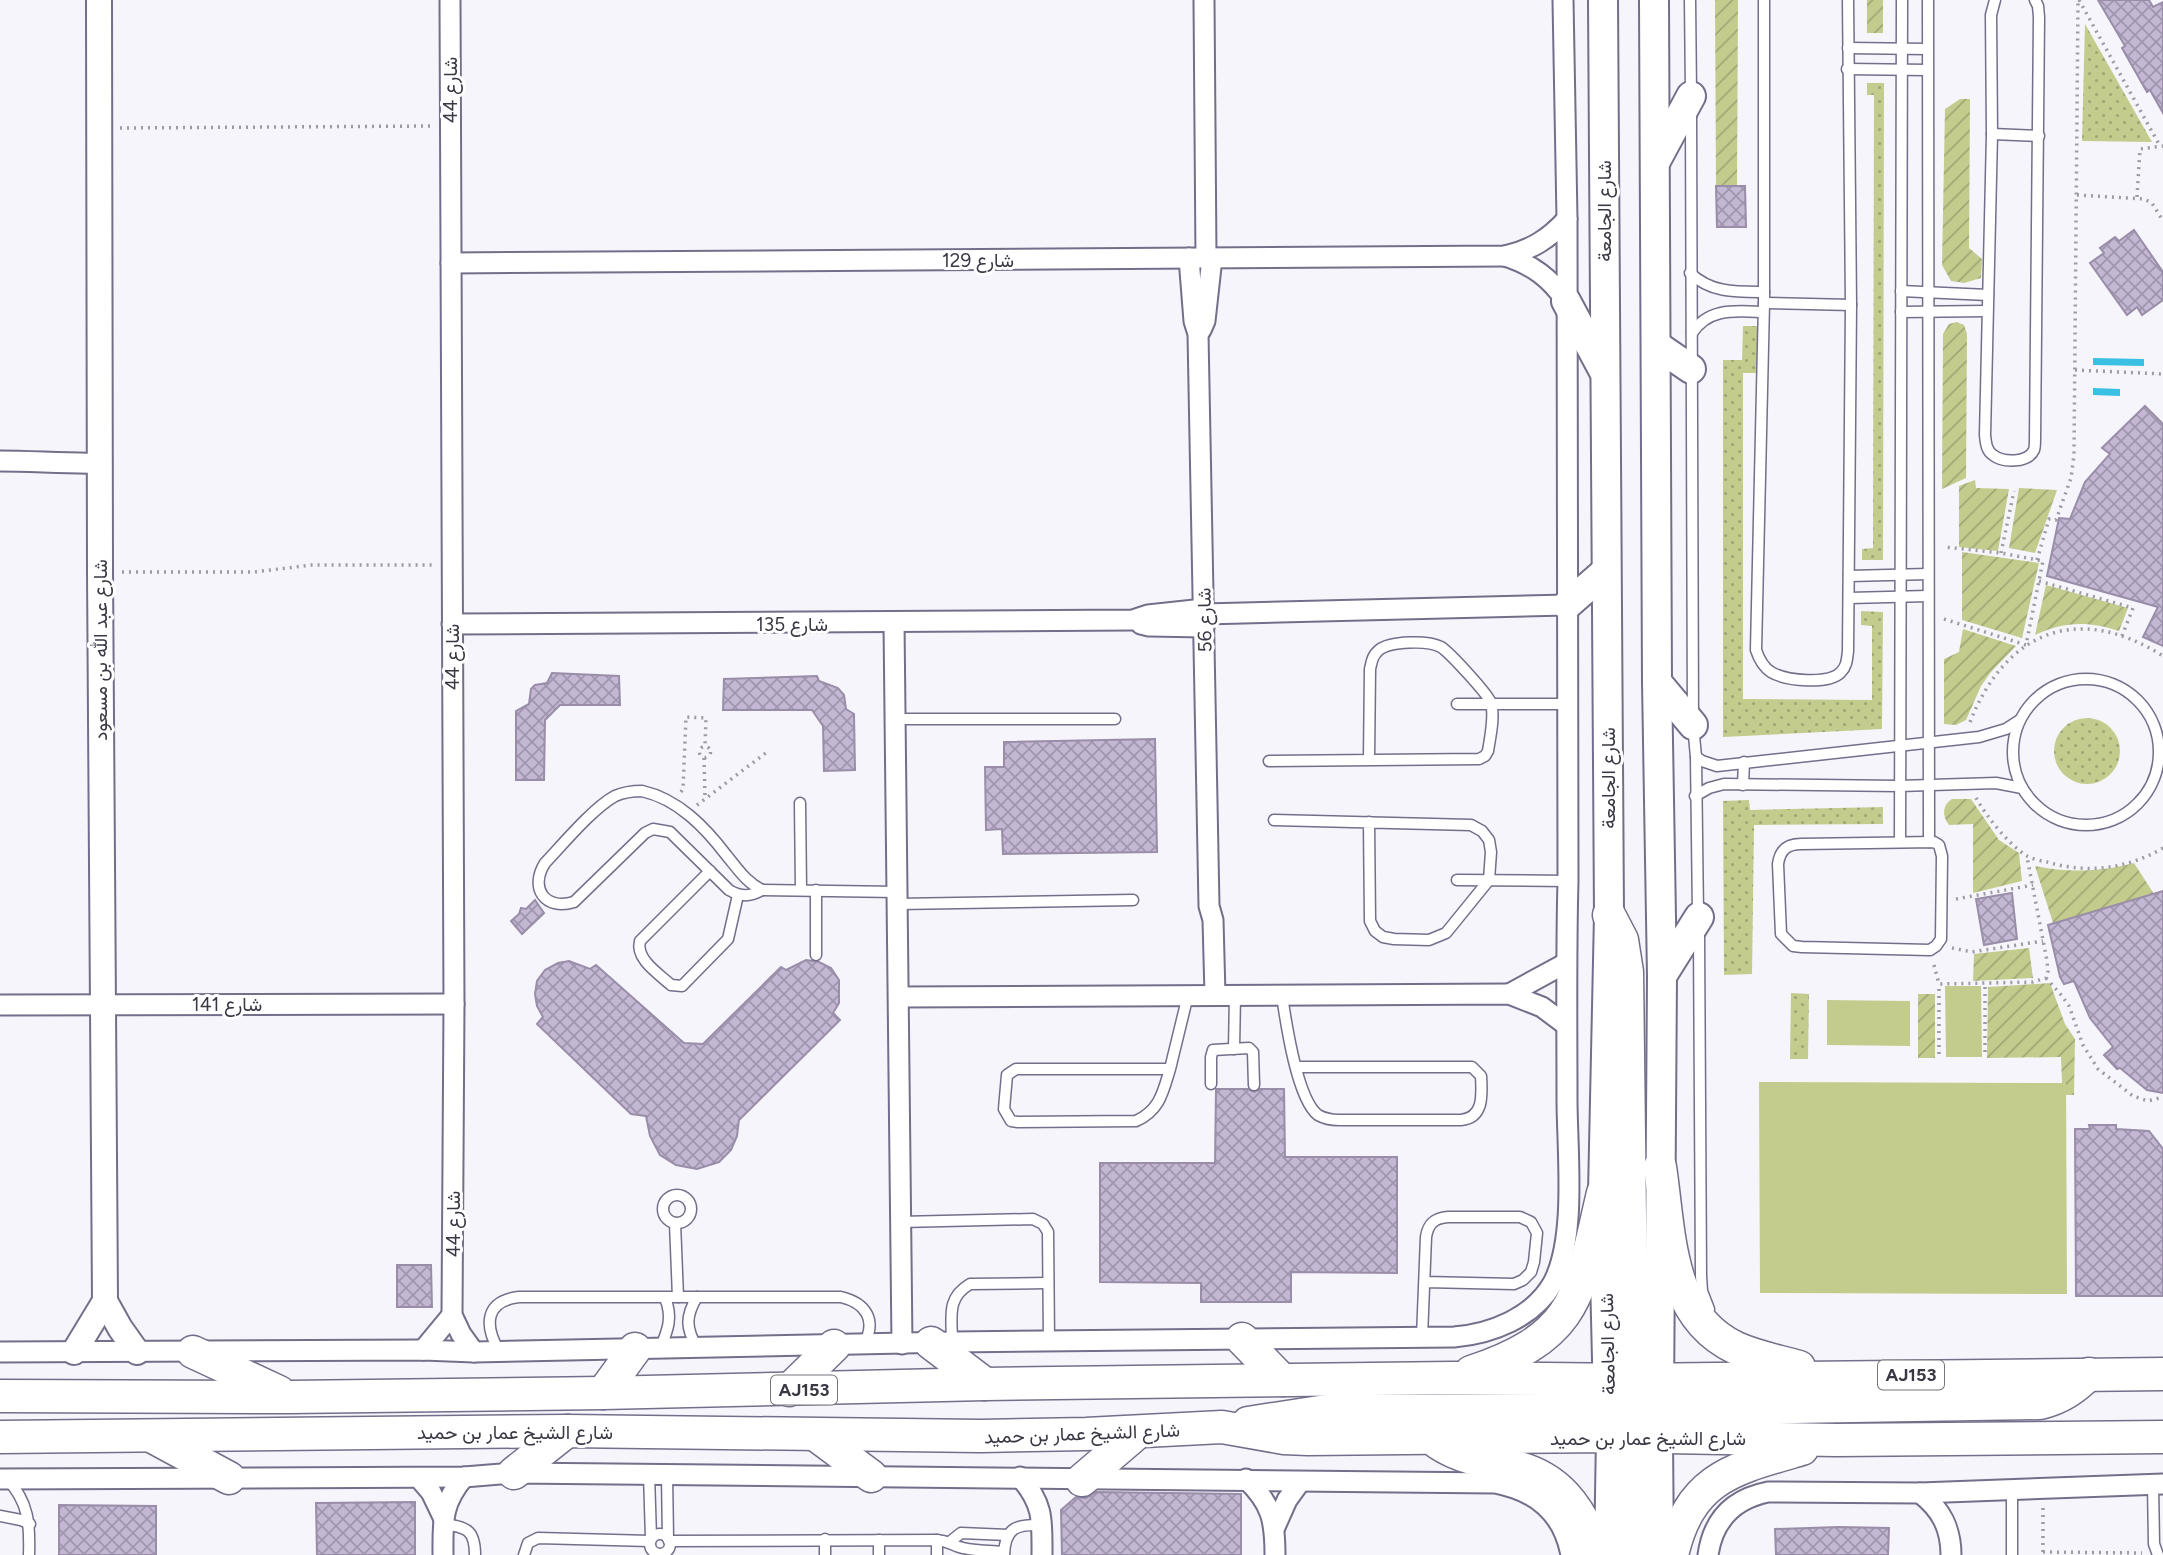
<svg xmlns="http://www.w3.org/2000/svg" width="2163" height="1555" font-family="Figtree,Vazirmatn,sans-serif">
	<defs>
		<pattern id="grass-dots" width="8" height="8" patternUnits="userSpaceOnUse" patternTransform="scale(1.75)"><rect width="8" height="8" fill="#c4cc8d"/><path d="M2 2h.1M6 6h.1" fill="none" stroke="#a0a775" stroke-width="1.8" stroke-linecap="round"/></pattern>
		<pattern id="garden-furrows" width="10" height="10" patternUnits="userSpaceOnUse" patternTransform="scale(1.75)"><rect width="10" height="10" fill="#c4cc8d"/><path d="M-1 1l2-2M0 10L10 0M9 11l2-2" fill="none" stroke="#a0a775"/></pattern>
		<pattern id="building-cross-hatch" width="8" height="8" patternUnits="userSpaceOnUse" patternTransform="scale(1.75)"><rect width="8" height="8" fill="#c3b7d4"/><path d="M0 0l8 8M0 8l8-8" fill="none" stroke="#9f96ae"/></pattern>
	</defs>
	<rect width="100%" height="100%" fill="#f6f5fb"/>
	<g fill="url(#grass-dots)">
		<path d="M2085,24L2152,142L2082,141Z"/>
		<path d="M1867,83H1884L1883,560H1862V549L1873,548L1874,95H1867Z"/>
		<path d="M1743,326H1759L1758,373H1743V699L1872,700V626L1861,625V611L1883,612L1882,729L1723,737V360H1742Z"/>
		<circle cx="2087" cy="751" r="33"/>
		<path d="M1749,800L1750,810L1883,807V824L1754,825L1752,974L1724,975L1723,801Z"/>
		<path d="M1791,993L1809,994L1808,1059H1790Z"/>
	</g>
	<g fill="#c4cc8d">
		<path d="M1945,986H1981L1982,1057H1946Z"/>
		<path d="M1827,1000L1910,1001V1046L1827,1045Z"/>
		<path d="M1759,1082L2066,1083L2067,1294L1760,1293Z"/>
	</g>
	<g fill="url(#garden-furrows)">
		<path d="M1715,0H1738L1737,186H1716Z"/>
		<rect x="1867" y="0" width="16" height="33"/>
		<path d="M1960,99H1970L1969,248L1982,259L1981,278L1964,283L1951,281L1942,265L1945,109Z"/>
		<path d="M1957,322L1964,325L1967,334L1966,478L1942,489L1943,334L1949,324Z"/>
		<path d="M1975,480L1976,488L2009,489L1998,551L1959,547V486Z"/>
		<path d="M2019,488L2057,490L2035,553L2009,548Z"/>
		<path d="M1962,552L2039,563L2022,638L1962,620Z"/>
		<path d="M2046,585L2128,608L2119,631C2089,621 2064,621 2035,635Z"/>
		<path d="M1963,629L2016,646L1991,672L1981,686L1966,720L1956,725L1944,724V659L1959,652Z"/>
		<path d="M1952,799H1971L1999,840L2019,853L2022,881L1973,893V824L1949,825C1942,816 1942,805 1952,799Z"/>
		<path d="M2134,863L2154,894L2053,923L2035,866C2069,873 2100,872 2134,863Z"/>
		<path d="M2029,948L2033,978L1973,981L1974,954Z"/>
		<path d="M2050,983L2065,1024L2075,1039L2074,1095H2066V1083H2062L2061,1057L1987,1058L1988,987Z"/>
		<rect x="1918" y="994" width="17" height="64"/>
	</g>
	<g fill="#3ac0e3">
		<path d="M2093,358L2144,359V366L2093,365Z"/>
		<path d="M2093,388L2120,389V396L2093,395Z"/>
	</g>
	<g fill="url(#building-cross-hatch)" stroke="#998da9" stroke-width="2">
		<path d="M2098,0H2149L2153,7L2163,2V113L2150,90L2147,92L2122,48L2125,46Z"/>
		<path d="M1716,186H1745L1746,227H1717Z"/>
		<path d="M2134,230L2163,272V300L2142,315L2137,307L2127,315L2090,263L2104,253L2100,248L2115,237L2119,241Z"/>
		<path d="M2145,406L2163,424V646L2143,637L2158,607L2047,576L2059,518L2070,519L2085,482L2110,454L2102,448Z"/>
		<path d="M552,673L619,676L620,705H560L545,720L544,780H516V711L529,704L531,689L535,685L547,683Z"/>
		<path d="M817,676L819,681L838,688L844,695L846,709L854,714L855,770L824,771L823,726L812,710H723L724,679Z"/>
		<path d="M1155,739L1157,852L1003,854L1002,829L986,830L985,767H1004V742Z"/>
		<path d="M2163,891V1093L2147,1090L2120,1068L2117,1069L2104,1055L2113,1047L2090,1018L2074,981L2064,984L2060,977L2048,925Z"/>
		<path d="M2012,893L2017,939L1984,945L1976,899Z"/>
		<path d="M535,900L544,913L522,934L511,921L519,914L521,908L526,909Z"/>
		<path d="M806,960L819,962L831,968L839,980V1003L833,1013L840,1020L739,1120L737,1136L731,1150L719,1162L697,1169L676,1165L660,1155L650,1136L646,1116L631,1114L537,1024L543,1017L537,1006L535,994L537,981L545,970L558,963L569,961L590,969L596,965L684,1043L703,1044L781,967L786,970Z"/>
		<path d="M1216,1089H1248L1254,1092L1260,1089H1284L1285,1157H1397V1273L1291,1272V1302H1201V1283L1100,1282V1163H1215Z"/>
		<path d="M2089,1125H2116V1129L2149,1131L2163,1149V1296H2076L2075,1129H2090Z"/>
		<path d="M397,1265H431L432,1307H397Z"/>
		<path d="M1096,1492L1241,1494V1555H1062L1061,1510L1076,1497L1086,1498Z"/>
		<path d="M415,1502V1555H317L316,1503Z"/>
		<path d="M59,1505L156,1506V1555H59Z"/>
		<path d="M1839,1527L1889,1528L1888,1555H1776L1775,1529Z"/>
	</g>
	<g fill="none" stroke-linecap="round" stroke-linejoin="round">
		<g stroke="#736f8a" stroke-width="13">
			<g id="service">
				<path d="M1690,0L1691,93"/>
				<path d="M1764,0V303L1756,650C1759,659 1763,667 1771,672C1786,681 1829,685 1841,672C1847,666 1847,659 1848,651L1851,305L1848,0"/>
				<path d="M1928,0L1929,842"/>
				<path d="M1995,0L1991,15L1992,134L1985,435C1986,443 1986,450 1993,455C2003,463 2028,463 2034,450C2035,447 2035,443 2035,439L2039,17L2038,6L2035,0"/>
				<path d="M1848,48L1927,49"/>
				<path d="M1847,69L1927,70"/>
				<path d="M1691,115L1693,725L1696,757L1698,915"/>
				<path d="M1992,134L2039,136"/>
				<path d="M1690,273C1711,293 1736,292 1764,292"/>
				<path d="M1901,291L1988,295"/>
				<path d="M1764,303L1851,305"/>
				<path d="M1901,312L1987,311"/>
				<path d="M1692,333C1709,307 1736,311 1763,312"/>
				<path d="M1849,576L1928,574"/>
				<path d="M1849,598L1928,596"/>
				<circle cx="2086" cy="752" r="73"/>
				<path d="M1457,704H1567"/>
				<path d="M894,719H1115"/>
				<path d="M1696,757L1702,761L1717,766L1979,737L2006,729L2020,720"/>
				<path d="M1269,761L1479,759L1485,756L1488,751C1490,738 1495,716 1491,703C1488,694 1450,653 1441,647C1428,640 1390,641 1379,650C1372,656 1372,661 1370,669L1369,760"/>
				<path d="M1743,785L1744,762"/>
				<path d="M642,791C678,799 705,827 727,856C738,869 746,882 762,890C750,897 741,897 729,890L670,832L653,829L645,833L574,902C545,911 529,888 545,863C563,844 593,808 615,796C624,792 633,791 642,791Z"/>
				<path d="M1695,796L1709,788L1724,784L1899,786L1996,783L2022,788"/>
				<path d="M800,803L801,890"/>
				<path d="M1274,820L1471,825L1482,831L1489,840L1491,852L1489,880L1446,933L1429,940L1394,939L1383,937L1375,931L1370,921L1369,822"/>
				<path d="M1900,842L1902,0"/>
				<path d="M1934,842L1939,845L1942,856L1941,939L1936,946L1930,950L1802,947L1793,946L1781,934L1778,864C1780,850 1787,844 1801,844Z"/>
				<path d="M710,871L640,941C635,959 659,974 671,985L682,986L728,939L738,895"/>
				<path d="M1457,880L1568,881"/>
				<path d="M762,890L898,892"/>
				<path d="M898,904L1133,900"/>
				<path d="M1699,934L1701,1276L1702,1291L1709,1309"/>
				<path d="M816,955V890"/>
				<path d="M1282,996C1286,1023 1297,1099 1318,1115C1325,1119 1332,1120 1339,1120H1461C1484,1118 1482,1095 1481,1076L1472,1067H1296"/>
				<path d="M1234,1049L1235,995"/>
				<path d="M1170,1069C1163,1092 1160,1110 1136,1121L1018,1122L1011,1121L1004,1109L1007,1075L1016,1069H1170L1188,995"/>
				<path d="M1211,1084V1057L1213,1050L1249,1048L1253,1052L1254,1085"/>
				<circle cx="677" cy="1209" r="14"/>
				<path d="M900,1222L1033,1219L1043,1224L1048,1232L1049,1341"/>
				<path d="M675,1223L678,1297"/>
				<path d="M697,1297C685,1317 686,1328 697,1348"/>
				<path d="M1422,1337L1426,1237C1428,1224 1434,1218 1448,1217H1520L1531,1222L1537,1233L1534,1262L1531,1272L1523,1280L1514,1284L1425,1282"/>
				<path d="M952,1342C952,1317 946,1298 970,1284L1048,1283"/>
				<path d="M660,1349C668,1330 673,1317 665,1298"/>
				<path d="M499,1351C484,1325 485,1301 519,1297H841C866,1303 877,1320 864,1344"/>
				<path d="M649,1474L651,1538"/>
				<path d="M667,1475L668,1539"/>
				<path d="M7,1479C29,1502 30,1525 29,1555"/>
				<path d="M2153,1484L2154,1544L2158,1555"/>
				<path d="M2012,1490V1555"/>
				<path d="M0,1516L21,1520L30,1524"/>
				<path d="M443,1524C466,1527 475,1529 475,1555"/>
				<circle cx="660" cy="1544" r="10"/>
				<path d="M825,1539V1555"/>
				<path d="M669,1541L937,1540C950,1541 952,1546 963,1548C976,1551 991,1551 1004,1552"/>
				<path d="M951,1541L961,1533L1008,1535"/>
				<path d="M524,1555L528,1543L538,1538L650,1541"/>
				<path d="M879,1555V1540"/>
				<path d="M937,1555V1540"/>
				<path d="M1004,1555C1005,1527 1017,1524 1042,1525"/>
			</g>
		</g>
		<g stroke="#736f8a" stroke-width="23">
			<g id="minor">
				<path d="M450,0L454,1004L452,1315L461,1334L474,1352"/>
				<path d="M1204,0L1206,258"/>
				<path d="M1505,256C1533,265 1550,278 1566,301"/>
				<path d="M1189,258L1194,321L1198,334L1209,906L1213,920L1215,995"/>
				<path d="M451,263L1505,256C1531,250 1549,239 1567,219"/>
				<path d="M1201,330L1205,321L1212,258"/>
				<path d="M0,461C34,461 67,464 101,463"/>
				<path d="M1204,614L1567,605"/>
				<path d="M894,623L902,1344"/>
				<path d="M452,624L1133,620L1148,615L1204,609"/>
				<path d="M1141,624L1149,626L1204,627"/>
				<path d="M1509,994L1566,963"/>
				<path d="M899,997L1509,994L1542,1007L1566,1025"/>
				<path d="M0,1005L454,1004"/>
				<path d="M423,1350L452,1315"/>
				<path d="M0,1352L423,1350L474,1352L952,1342L1454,1337C1491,1334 1533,1318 1553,1283C1577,1238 1567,1150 1567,1099C1567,1026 1566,954 1568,881L1567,219L1563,0"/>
				<path d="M1020,1477C1044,1505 1042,1520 1042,1555"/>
				<path d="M419,1478L431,1492L443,1517"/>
				<path d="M0,1479L464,1477L514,1473L1495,1483C1536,1491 1563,1512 1571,1555"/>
				<path d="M1246,1479C1272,1504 1275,1521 1275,1555"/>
				<path d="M1920,1493C1941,1509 1951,1528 1951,1555"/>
				<path d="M1275,1527L1287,1500L1300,1482"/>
				<path d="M443,1555C443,1522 441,1504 464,1477"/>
				<path d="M1708,1555C1713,1520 1733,1499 1768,1492L1920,1493L2163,1484"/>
			</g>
		</g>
		<g stroke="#736f8a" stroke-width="28">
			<g id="tertiary">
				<path d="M99,0L100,571L105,1301L120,1328L137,1352"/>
				<path d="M74,1352L105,1301"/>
				<path d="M1660,1438L1661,1555"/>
				<path d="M1607,1555L1609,1436"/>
			</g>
		</g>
		<g stroke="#736f8a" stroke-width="32">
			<g id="secondary">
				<path d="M1603,0L1609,915L1603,1193L1608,1401"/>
				<path d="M1654,0L1657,682L1662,976L1659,1401"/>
				<path d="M1657,159L1691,96"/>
				<path d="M1566,301L1603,370"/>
				<path d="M1656,345L1691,369"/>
				<path d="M1567,605L1606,571"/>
				<path d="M1657,682L1693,725"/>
				<path d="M1662,976L1699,917"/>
			</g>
		</g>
		<g stroke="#736f8a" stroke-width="35">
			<g id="primary">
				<path d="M1609,915L1622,940L1627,972L1632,1380L1641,1411L1660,1438"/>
				<path d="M1660,1167C1670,1232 1667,1316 1736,1348C1756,1357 1778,1361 1799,1367"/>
				<path d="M1242,1339L1282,1380"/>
				<path d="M931,1343L985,1384"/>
				<path d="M193,1352L279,1392"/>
				<path d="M1471,1372C1580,1336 1579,1294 1603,1193"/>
				<path d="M789,1390L834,1346"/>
				<path d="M603,1393L635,1349"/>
				<path d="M0,1396L290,1397L603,1393L985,1384L1453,1378L1632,1380L2163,1374"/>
				<path d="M1631,1416L1634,1437L1635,1555"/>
				<path d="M1626,1420L1641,1411L1659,1409L2040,1403C2060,1398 2074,1389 2089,1374"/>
				<path d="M1248,1423L1326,1411L1609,1410L1627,1405L1644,1395"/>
				<path d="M816,1435L871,1476"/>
				<path d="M0,1437L567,1431L981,1436L1086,1434L1222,1427L1284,1438L1308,1439L1609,1436L1836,1440L2163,1437"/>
				<path d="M155,1438L229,1478"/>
				<path d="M1438,1443C1459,1457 1481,1461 1505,1465C1557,1473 1582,1508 1597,1555"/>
				<path d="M514,1473L567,1431"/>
				<path d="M1082,1480L1138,1432"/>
				<path d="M1672,1555C1690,1477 1733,1469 1802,1449"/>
			</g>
		</g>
		<g stroke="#9c9ba3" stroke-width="3.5" stroke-dasharray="2 5" stroke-linecap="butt">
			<path d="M2079,0L2160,146"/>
			<path d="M120,128L431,126"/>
			<path d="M2077,195L2144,199L2152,203L2163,221"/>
			<path d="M2137,197L2140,149L2163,146"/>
			<path d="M2075,370L2163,374"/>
			<path d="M2001,553L2014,491"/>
			<path d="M2037,560L2049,519L2056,520L2071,478L2074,455L2078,0"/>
			<path d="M122,572H254L312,565H432"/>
			<path d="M2039,581L2133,608L2122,636"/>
			<path d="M1944,619L2026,645L2043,561L2001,553L1944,547"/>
			<path d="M1970,722C2006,631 2078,602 2163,656"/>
			<circle cx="705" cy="752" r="5.5"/>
			<path d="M704,758L705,797"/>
			<path d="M681,792L683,789L686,717L706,718L705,746"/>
			<path d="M1976,798C1987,817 2008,844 2027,856C2032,859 2041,861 2047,862C2087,874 2127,869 2163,848"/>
			<path d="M697,805L767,752"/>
			<path d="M1956,899L2033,885"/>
			<path d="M1952,948L1972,952L2043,941"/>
			<path d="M1934,965L1939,984L2033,982L2046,978L2048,971L2047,961L2027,857"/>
			<path d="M2046,978L2062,996L2069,1006L2083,1045L2098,1069L2133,1096L2148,1101L2163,1097"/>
			<path d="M1985,1052V983"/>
			<path d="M1939,1054V984"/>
			<path d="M2043,1508V1555"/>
			<path d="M2043,1552L2142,1553"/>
		</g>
		<use href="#service" stroke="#fff" stroke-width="10"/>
		<use href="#minor" stroke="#fff" stroke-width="19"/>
		<use href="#tertiary" stroke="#fff" stroke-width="24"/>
		<use href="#secondary" stroke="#fff" stroke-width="28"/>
		<use href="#primary" stroke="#fff" stroke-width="32"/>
	</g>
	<g text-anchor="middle" stroke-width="6" stroke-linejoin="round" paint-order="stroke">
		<g fill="#fff" stroke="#75747c" stroke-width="2">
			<rect x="1878" y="1360.5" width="66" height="29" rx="5"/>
			<rect x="771" y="1375.5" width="66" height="29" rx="5"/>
		</g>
		<g font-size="18" font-weight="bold" fill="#3a3844">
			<text x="1911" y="1381">AJ153</text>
			<text x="804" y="1396">AJ153</text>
		</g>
		<g font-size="19" fill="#3a3844" stroke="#fff">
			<text transform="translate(450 90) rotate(-90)" y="7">شارع 44</text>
			<text transform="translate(1604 211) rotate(-90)" y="7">شارع الجامعة</text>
			<text x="978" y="267">شارع 129</text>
			<text transform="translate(1204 620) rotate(-91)" y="7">شارع 56</text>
			<text x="792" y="631">شارع 135</text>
			<text transform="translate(100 650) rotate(-90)" y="7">شارع عبد الله بن مسعود</text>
			<text transform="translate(452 657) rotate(-90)" y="7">شارع 44</text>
			<text transform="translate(1608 778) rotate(-90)" y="7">شارع الجامعة</text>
			<text x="227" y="1011">شارع 141</text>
			<text transform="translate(453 1224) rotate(-90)" y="7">شارع 44</text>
			<text transform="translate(1607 1344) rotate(-91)" y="7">شارع الجامعة</text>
			<text x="515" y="1439">شارع الشيخ عمار بن حميد</text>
			<text transform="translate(1082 1433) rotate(-2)" y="7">شارع الشيخ عمار بن حميد</text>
			<text x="1648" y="1445">شارع الشيخ عمار بن حميد</text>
		</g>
	</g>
</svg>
